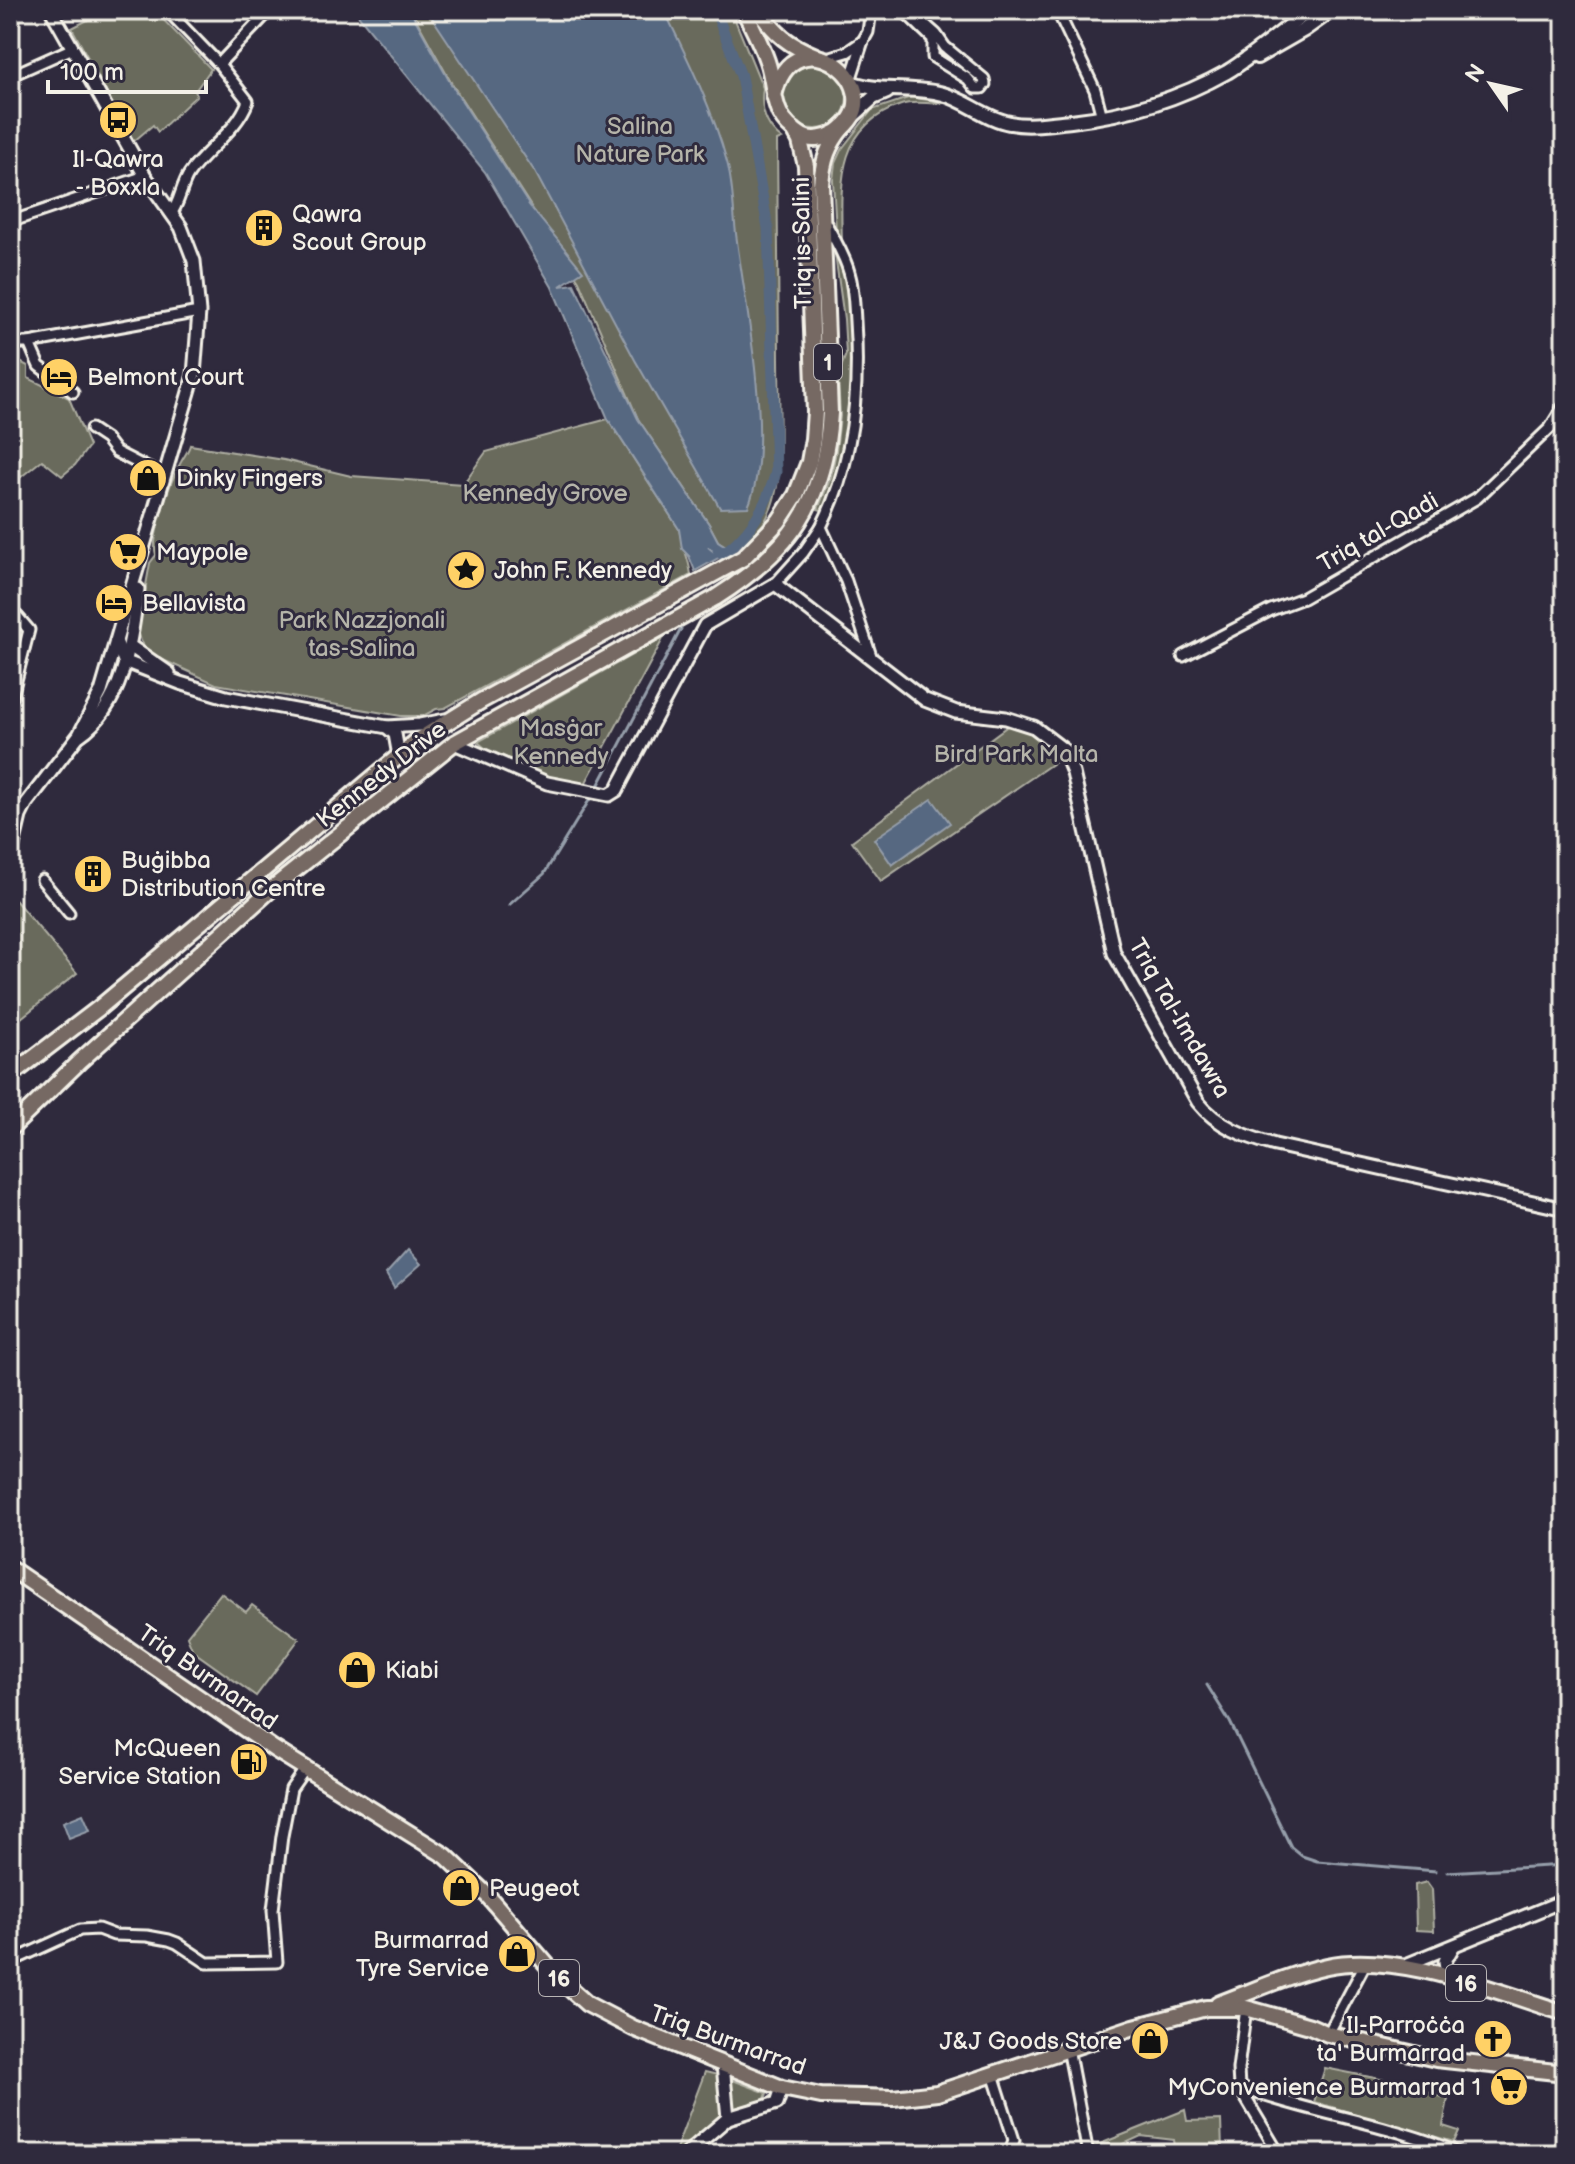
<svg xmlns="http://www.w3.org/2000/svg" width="1575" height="2164" font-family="'Balsamiq Sans',sans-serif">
	<rect width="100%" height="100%" fill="#2f2a3d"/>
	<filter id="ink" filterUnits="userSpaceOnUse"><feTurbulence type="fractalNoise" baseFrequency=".0125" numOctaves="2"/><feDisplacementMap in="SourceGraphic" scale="16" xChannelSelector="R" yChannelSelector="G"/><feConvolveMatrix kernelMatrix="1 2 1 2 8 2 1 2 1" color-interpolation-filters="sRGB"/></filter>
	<g filter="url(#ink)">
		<g fill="#696a5b" stroke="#aeaea2" stroke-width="2">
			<path d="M107,10H154L211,69L195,91L197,95L158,132L153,125L133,142L72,28Z"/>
			<path d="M411,10H731L763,88C760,108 765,126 782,139L777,141L780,468C774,507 769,530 732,550L718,541L709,524L638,419L579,281L452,84Z"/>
			<circle cx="815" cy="97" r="32"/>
			<path d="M911,97L944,103C930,105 915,100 901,105C834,127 841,188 842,245L836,232L833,180L835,163L841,150L872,110Z"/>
			<path d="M835,254C865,285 850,433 840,477C837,488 831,500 826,511L818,509L831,477L836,451L840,416L838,376L846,354L844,319Z"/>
			<path d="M10,357L28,366V378L69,398L89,446L75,465L62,476L42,460L10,486Z"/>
			<path d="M608,419L679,529C682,546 689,558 691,575L445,708L436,709L423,716H401L216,684L150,654L141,641L138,630L150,563L156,555C150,538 171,479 181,462C184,456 188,452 190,445L284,460L351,476L463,484L486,452Z"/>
			<path d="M664,637L584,786C546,780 507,770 478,742Z"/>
			<path d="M1013,722C1034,731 1051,737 1059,759L881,881L852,841Z"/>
			<path d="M10,894L77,973L10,1027Z"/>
			<path d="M221,1593L246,1612L252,1605L299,1639L256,1696L193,1651L187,1636Z"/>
			<path d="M1427,1882L1432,1889L1434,1931L1416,1930L1415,1885Z"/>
			<path d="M1325,2068L1405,2084L1448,2099L1443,2126L1459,2131L1454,2142L1314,2102Z"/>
			<path d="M705,2072L718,2075C719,2086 724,2103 721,2113C717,2126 687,2152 674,2154Z"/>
			<path d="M730,2079L767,2093L764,2102L731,2109Z"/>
			<path d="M1185,2110L1187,2121L1221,2120L1222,2150L1176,2154L1174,2140L1141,2136L1102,2154H1091L1090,2148Z"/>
		</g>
		<g fill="#566781" stroke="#959eaa" stroke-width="2">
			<path d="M354,10H410L451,84L529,205L583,271L560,286L574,284L638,419L709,524L718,541L732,550L721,556L708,547L720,557L695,571L689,556L682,549L679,529L608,419L552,287L485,172Z"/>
			<path d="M427,10H664C688,59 713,110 727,162C734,187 733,216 737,241C746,309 775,447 748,507L720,508L635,360L535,172Z"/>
			<path d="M932,799L950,823L892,865L874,839Z"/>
			<path d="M408,1250L421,1264L394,1288L386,1274Z"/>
			<path d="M83,1814L90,1830L69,1838L63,1822Z"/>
		</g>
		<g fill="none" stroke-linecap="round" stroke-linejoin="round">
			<g stroke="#959eaa" stroke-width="3">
				<path d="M597,788L681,629"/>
				<path d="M509,905L544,874L593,794"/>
				<path d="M1207,1685L1230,1722L1291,1847L1302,1856L1317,1861L1436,1871"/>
				<path d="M1447,1872L1565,1865"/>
			</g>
			<path stroke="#566781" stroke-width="11" d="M715,10L741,76L768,228L776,472C767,505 751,534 722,554L718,550"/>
			<g stroke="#f4f1e8" stroke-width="15">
				<g id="minor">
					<path d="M167,10L219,64L248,101C237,131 207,148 189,174C181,186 180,202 171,214"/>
					<path d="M903,10L933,39V57L968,79L975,88H982L985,84L984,79L945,47L936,34L909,10"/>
					<path d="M1057,10L1095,90L1102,117"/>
					<path d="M863,41L868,32L871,10"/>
					<path d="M827,58L847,52L863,41L851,78"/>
					<path d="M219,64L270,10"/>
					<path d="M10,76L73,48"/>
					<path d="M10,222L145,176"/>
					<path d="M825,222C834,238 844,254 849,272C854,288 854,305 855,321C860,392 853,464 821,527L846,581L872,659"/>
					<path d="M10,343H29L199,312"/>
					<path d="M29,343L39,366L73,392"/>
					<path d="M91,429L106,439L116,452L163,476"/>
					<path d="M775,584L803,553L821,527"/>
					<path d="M10,614L17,616L29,630L10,704"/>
					<path d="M1183,656L1271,610L1303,598L1477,498L1550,428L1565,404"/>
					<path d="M42,880L69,913"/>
					<path d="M10,1962L80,1930L98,1929L114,1935L147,1936L169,1940L177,1943L207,1963L277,1962L273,1910L282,1836L291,1789L305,1769"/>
					<path d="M1246,2008L1238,2069L1239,2087L1279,2154"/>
					<path d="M1328,2034L1365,1964"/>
					<path d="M1068,2048L1088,2154"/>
					<path d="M993,2074L1014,2140L1009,2154"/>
					<path d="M1239,2087C1311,2114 1390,2123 1461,2154"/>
				</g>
			</g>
			<g stroke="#f4f1e8" stroke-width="17">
				<g id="tertiary">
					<path d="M116,641L124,661L180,683L226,697L387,727L420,725L445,720"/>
					<path d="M130,646L169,673"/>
					<path d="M387,727L395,734L399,756"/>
					<path d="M80,735C125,704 131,639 138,589"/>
					<path d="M454,743L547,783L609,795L617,790L622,780L705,625L775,584L925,700L956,712L1006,718L1034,727L1064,750L1073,773L1114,953L1198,1102C1217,1126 1246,1137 1275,1145L1565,1209"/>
					<path d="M10,859L20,816L26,804L79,735L101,692L194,375L199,312L194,261L181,227L145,176L51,10"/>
					<path d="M1403,1966L1565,1900"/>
					<path d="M1448,1978L1445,1961L1453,1947"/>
					<path d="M723,2065L728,2118"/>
					<path d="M686,2154L728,2118L777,2103L782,2088"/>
				</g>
			</g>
			<g stroke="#f4f1e8" stroke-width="18">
				<g id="secondary">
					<path d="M1257,57L1304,30L1332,10"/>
					<path d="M853,83C882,93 913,86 943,94C966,100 986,119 1010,123C1029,127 1051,123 1071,121C1125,115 1179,99 1227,72C1256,54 1283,30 1310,10"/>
					<path d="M851,118L873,98L887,92"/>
				</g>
			</g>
			<g stroke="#f4f1e8" stroke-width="20">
				<g id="primary">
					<path d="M10,1568L274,1749L446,1856L487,1895L559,1979L587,2004L633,2028L782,2088L821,2096L863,2097L893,2098L937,2093L1134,2027L1206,2008H1246L1310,2026L1328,2034L1436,2059L1565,2073"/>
					<path d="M1218,2004C1253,1991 1290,1974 1327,1966C1398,1951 1497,1992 1565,2013"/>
				</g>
			</g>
			<g stroke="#f4f1e8" stroke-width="20">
				<g id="trunk">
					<path d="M744,10C752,27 761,43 767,61C778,93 768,115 802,136C812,142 827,138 837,132C899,89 793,8 774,96"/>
					<path d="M758,10C776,34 788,45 816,56"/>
					<path d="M10,1076L99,1008L418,740L481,701L743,558L779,521L796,495L809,462L813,439L815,412L806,166L800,141L794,130"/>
					<path d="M10,1129L80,1061L270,890L454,743L715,598C790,551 825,503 830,413L821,184C823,160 828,145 843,127"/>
				</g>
			</g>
			<use href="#minor" stroke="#2f2a3d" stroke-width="9"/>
			<use href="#tertiary" stroke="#2f2a3d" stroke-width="11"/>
			<use href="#secondary" stroke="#2f2a3d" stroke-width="12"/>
			<use href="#primary" stroke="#766964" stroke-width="14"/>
			<use href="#trunk" stroke="#766964" stroke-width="14"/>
		</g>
	</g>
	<defs>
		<g id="bus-disc" transform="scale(2)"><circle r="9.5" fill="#ffd166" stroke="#2f2a3d"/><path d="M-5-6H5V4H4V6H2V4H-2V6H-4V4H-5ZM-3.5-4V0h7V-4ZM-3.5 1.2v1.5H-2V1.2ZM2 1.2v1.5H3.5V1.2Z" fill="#111"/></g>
		<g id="building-disc" transform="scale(2)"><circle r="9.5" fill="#ffd166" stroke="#2f2a3d"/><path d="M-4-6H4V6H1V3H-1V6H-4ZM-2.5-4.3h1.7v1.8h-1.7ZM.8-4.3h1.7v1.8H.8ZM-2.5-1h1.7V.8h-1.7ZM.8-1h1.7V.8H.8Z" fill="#111"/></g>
		<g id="hotel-disc" transform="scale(2)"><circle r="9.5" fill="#ffd166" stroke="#2f2a3d"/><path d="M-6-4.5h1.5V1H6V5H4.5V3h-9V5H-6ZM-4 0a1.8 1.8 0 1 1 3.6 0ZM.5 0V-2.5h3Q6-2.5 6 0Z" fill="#111"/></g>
		<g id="shop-disc" transform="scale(2)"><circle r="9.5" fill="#ffd166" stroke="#2f2a3d"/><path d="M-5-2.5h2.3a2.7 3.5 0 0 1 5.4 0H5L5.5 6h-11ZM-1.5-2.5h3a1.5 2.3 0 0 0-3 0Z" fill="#111"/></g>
		<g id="supermarket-disc" transform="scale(2)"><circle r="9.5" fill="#ffd166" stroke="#2f2a3d"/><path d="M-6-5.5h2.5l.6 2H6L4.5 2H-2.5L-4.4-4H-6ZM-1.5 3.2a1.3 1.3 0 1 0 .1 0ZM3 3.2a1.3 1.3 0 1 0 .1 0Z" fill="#111"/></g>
		<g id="sight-disc" transform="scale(2)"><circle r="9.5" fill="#ffd166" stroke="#2f2a3d"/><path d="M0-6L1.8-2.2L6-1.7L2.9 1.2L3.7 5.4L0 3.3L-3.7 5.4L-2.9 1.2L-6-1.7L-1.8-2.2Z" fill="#111"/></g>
		<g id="fuel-disc" transform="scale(2)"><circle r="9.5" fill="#ffd166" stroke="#2f2a3d"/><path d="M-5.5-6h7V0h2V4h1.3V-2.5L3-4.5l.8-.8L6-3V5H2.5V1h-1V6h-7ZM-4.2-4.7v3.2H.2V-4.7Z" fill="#111"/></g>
		<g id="church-disc" transform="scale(2)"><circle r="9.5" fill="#ffd166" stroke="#2f2a3d"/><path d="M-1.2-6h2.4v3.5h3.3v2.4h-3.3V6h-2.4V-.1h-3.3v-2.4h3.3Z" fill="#111"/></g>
	</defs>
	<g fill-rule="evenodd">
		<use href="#bus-disc" x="118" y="120"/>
		<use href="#building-disc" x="264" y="228"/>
		<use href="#hotel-disc" x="59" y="377"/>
		<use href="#shop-disc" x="148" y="478"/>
		<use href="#supermarket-disc" x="128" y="552"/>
		<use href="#sight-disc" x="466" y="570"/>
		<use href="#hotel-disc" x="114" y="603"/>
		<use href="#building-disc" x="93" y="874"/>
		<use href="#shop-disc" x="357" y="1670"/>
		<use href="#fuel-disc" x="249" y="1762"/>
		<use href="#shop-disc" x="461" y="1888"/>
		<use href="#shop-disc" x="517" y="1954"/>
		<use href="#church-disc" x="1493" y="2039"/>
		<use href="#shop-disc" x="1150" y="2041"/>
		<use href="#supermarket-disc" x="1509" y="2087"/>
	</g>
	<g text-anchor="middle" stroke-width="6" stroke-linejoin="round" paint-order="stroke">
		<g fill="#2f2a3d" stroke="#b9b5b5" stroke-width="2">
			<rect x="814" y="344" width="28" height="36" rx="6"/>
			<rect x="539" y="1960" width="40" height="36" rx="6"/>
			<rect x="1446" y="1965" width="40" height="36" rx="6"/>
		</g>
		<g font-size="22" font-weight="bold" fill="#f4f1e8">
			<text x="828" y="370">1</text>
			<text x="559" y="1986">16</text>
			<text x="1466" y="1991">16</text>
		</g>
		<g font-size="24" fill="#b5b4a9" stroke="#2f2a3d">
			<text x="640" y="134">Salina<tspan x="640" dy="28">Nature Park</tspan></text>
			<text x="545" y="501">Kennedy Grove</text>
			<text x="362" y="628">Park Nazzjonali<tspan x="362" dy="28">tas-Salina</tspan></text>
			<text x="561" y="736">Masġar<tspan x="561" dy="28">Kennedy</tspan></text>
			<text x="1016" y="762">Bird Park Malta</text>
		</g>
		<g font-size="24" fill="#f4f1e8" stroke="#2f2a3d" text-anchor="start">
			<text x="118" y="167" text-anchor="middle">Il-Qawra<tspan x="118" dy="28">- Boxxla</tspan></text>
			<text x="292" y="222">Qawra<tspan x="292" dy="28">Scout Group</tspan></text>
			<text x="87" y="385">Belmont Court</text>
			<text x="176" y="486">Dinky Fingers</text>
			<text x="156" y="560">Maypole</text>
			<text x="494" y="578">John F. Kennedy</text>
			<text x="142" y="611">Bellavista</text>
			<text x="121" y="868">Buġibba<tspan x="121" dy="28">Distribution Centre</tspan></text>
			<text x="385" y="1678">Kiabi</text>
			<text x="221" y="1756" text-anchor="end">McQueen<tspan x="221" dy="28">Service Station</tspan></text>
			<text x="489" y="1896">Peugeot</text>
			<text x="489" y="1948" text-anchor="end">Burmarrad<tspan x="489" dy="28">Tyre Service</tspan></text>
			<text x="1465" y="2033" text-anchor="end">Il-Parroċċa<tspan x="1465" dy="28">ta' Burmarrad</tspan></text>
			<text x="1122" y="2049" text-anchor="end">J&amp;J Goods Store</text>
			<text x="1481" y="2095" text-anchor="end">MyConvenience Burmarrad 1</text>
		</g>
		<g font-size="24" fill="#f4f1e8" stroke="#2f2a3d">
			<text transform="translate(802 243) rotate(-91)" y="8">Triq is-Salini</text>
			<text transform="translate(1378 532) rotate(-30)" y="8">Triq tal-Qadi</text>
			<text transform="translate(381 774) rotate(-38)" y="8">Kennedy Drive</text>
			<text transform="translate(1180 1018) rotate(60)" y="8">Triq Tal-Imdawra</text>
			<text transform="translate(208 1677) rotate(35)" y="8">Triq Burmarrad</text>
			<text transform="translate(728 2040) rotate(20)" y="8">Triq Burmarrad</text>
		</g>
	</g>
	<rect width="1575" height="2164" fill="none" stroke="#2f2a3d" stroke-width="40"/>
	<rect x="20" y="20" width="1535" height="2124" fill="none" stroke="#f4f1e8" stroke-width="3" filter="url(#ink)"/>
	<g transform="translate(1491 84) rotate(304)" stroke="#2f2a3d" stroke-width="6" paint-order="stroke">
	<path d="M0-6L14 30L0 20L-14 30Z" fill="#f4f1e8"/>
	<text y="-12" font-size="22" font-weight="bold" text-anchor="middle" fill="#f4f1e8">N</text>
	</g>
	<path d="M48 80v12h158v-12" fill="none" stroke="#f4f1e8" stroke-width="4"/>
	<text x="60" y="80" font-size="24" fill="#f4f1e8" stroke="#2f2a3d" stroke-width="6" paint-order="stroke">100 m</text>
</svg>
